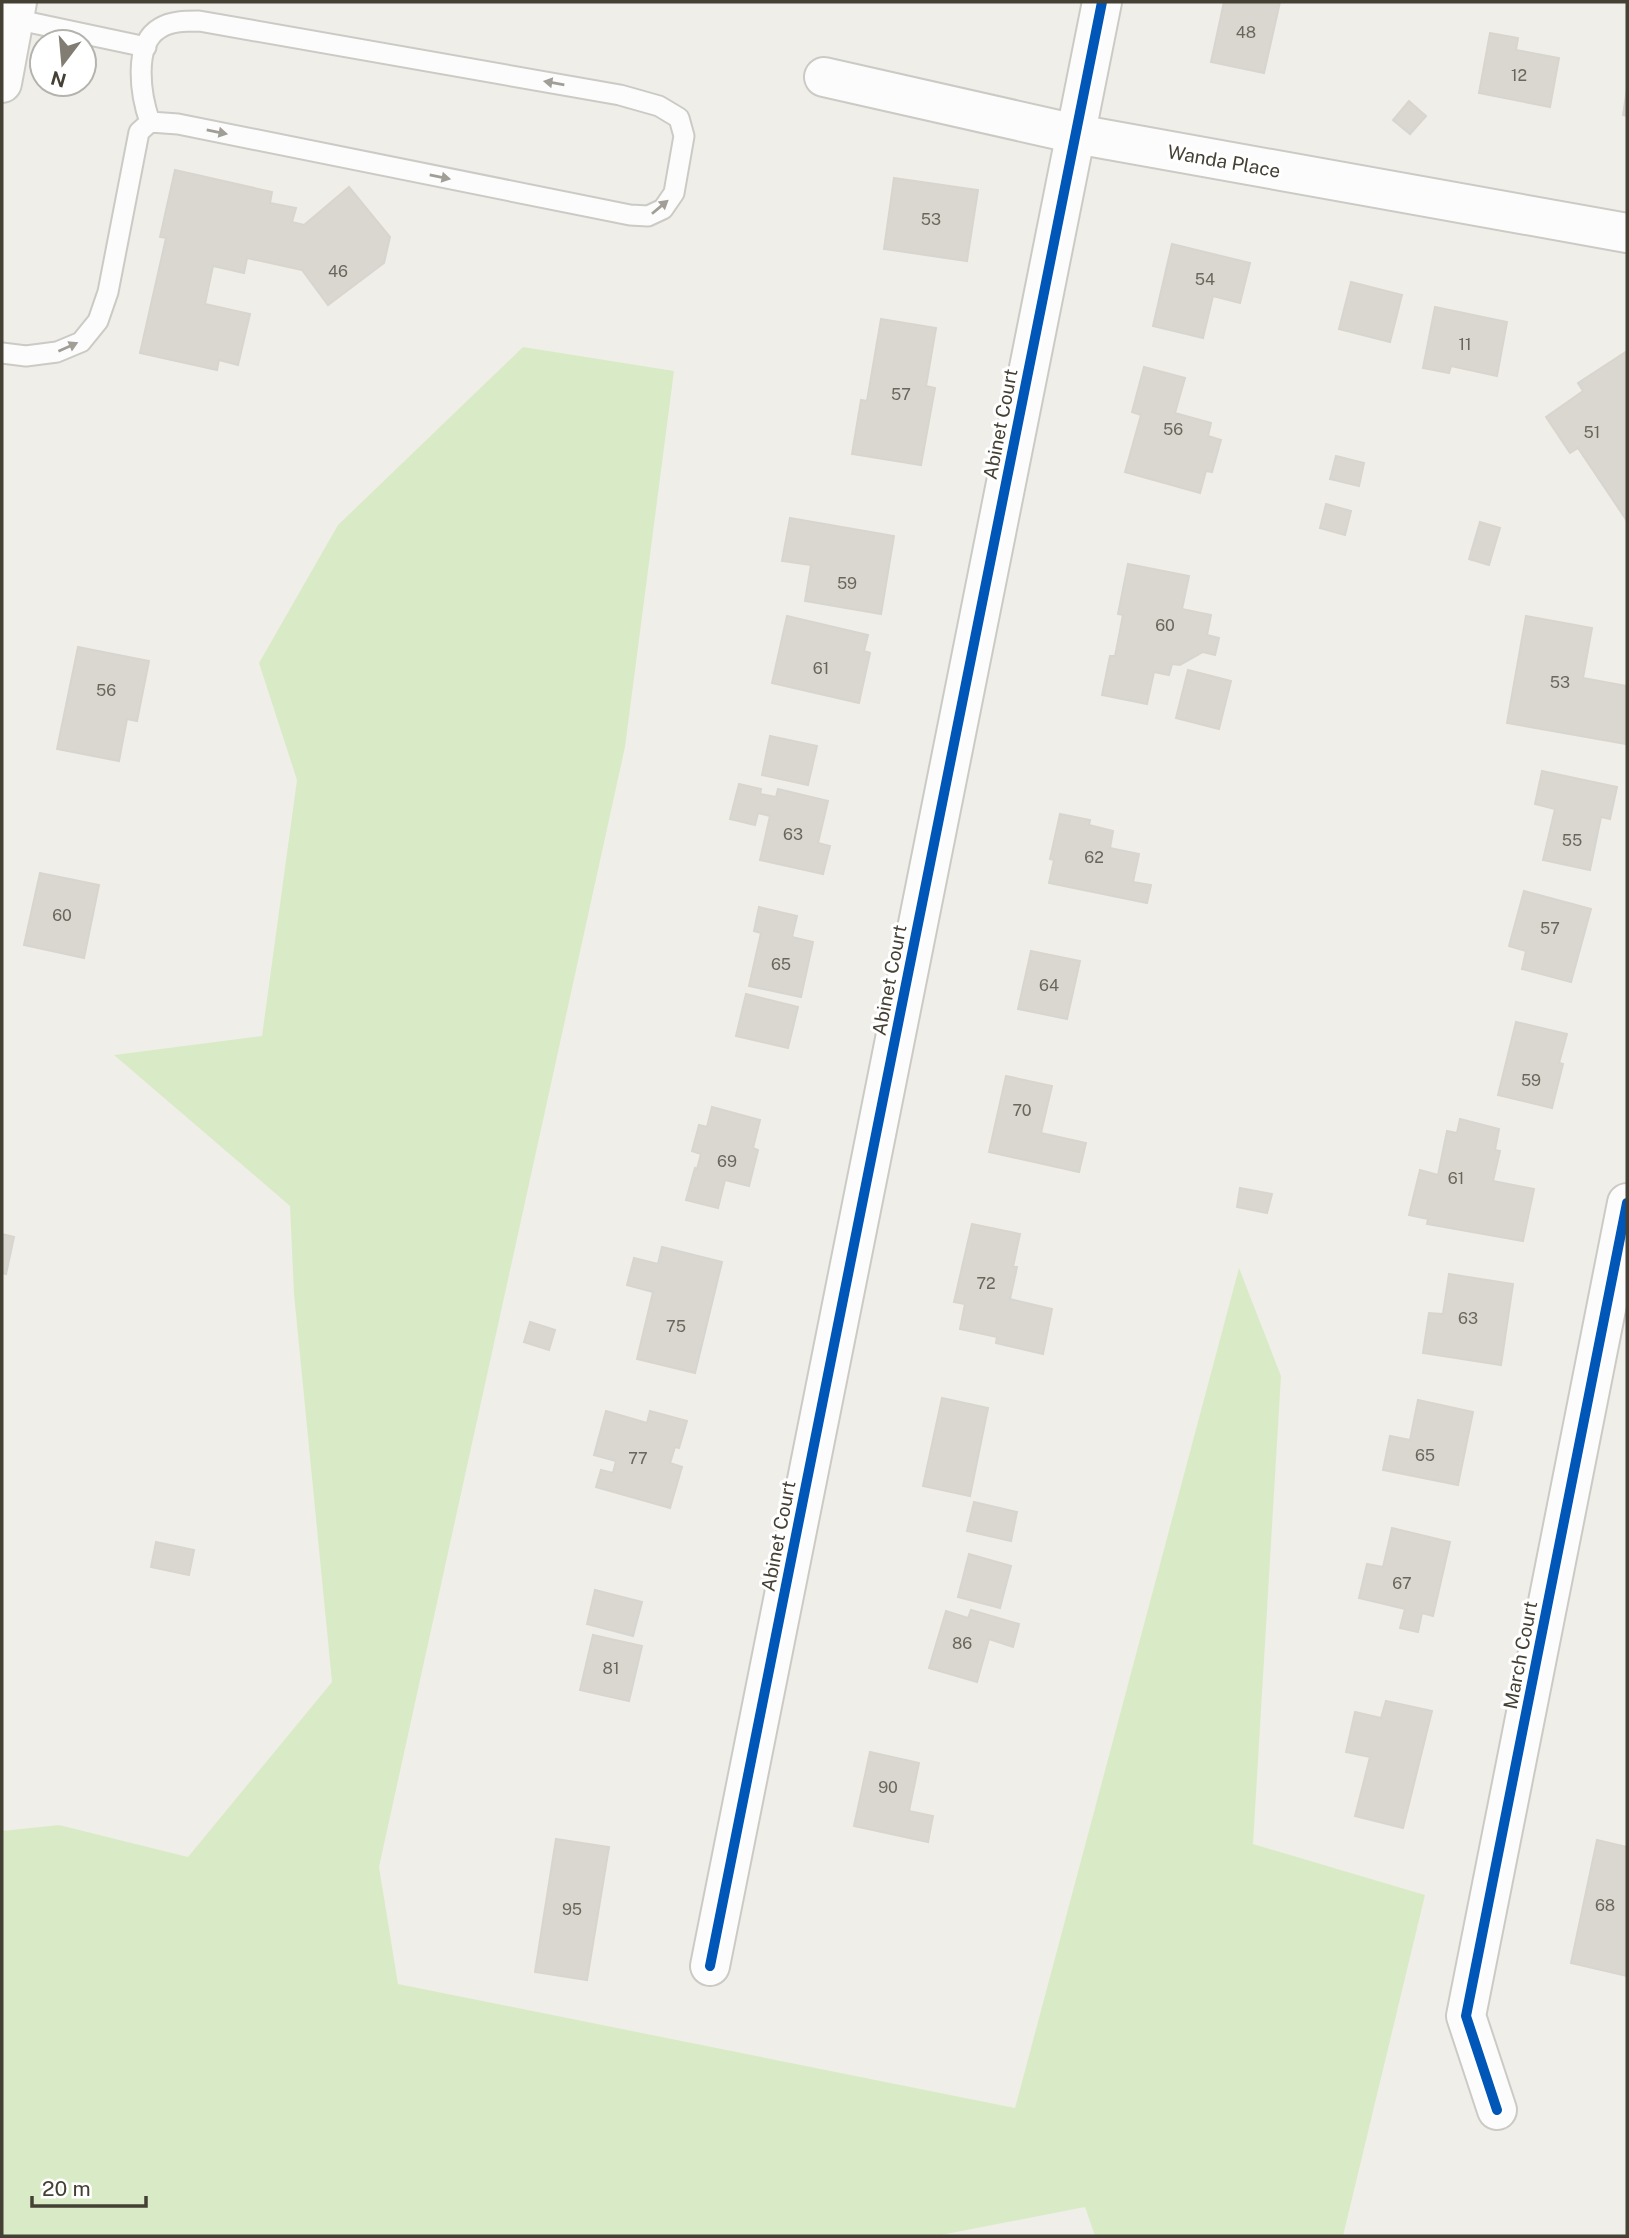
<svg xmlns="http://www.w3.org/2000/svg" width="1629" height="2238" font-family="'Public Sans',sans-serif">
	<rect width="100%" height="100%" fill="#f0eee8"/>
	<path fill="#d9ebc6" d="M523,347L674,371L625,747L379,1867L398,1984L1015,2108L1239,1268L1281,1376L1253,1844L1425,1895L1343,2236H1095L1085,2207L936,2236H2V1831L59,1825L188,1857L332,1682L294,1294L290,1206L114,1055L262,1036L297,780L259,663L338,525Z"/>
	<g fill="#d9d7d0" stroke="#d8d5ce" stroke-width="2">
		<path d="M1224,2H1280L1264,73L1211,62Z"/>
		<path d="M1490,33L1518,38L1516,50L1559,58L1550,107L1479,93Z"/>
		<path d="M1627,89V116L1623,115Z"/>
		<path d="M1409,101L1426,116L1410,134L1393,120Z"/>
		<path d="M175,170L272,192L270,203L296,208L292,222L304,225L349,187L390,237L384,263L328,305L302,270L247,258L244,273L213,266L205,304L250,314L238,365L219,360L217,370L140,353L166,238L160,237Z"/>
		<path d="M894,178L978,190L967,261L884,249Z"/>
		<path d="M1172,244L1250,263L1240,303L1213,296L1203,338L1153,326Z"/>
		<path d="M1351,282L1402,295L1390,342L1339,329Z"/>
		<path d="M1435,307L1507,322L1497,376L1451,366L1449,373L1423,368Z"/>
		<path d="M881,319L936,328L926,386L935,388L921,465L852,454L861,400L867,401Z"/>
		<path d="M1627,351V521L1578,448L1570,453L1546,417L1583,391L1578,383Z"/>
		<path d="M1144,367L1185,378L1175,413L1211,423L1208,436L1221,440L1212,472L1206,471L1200,493L1125,472L1141,415L1132,412Z"/>
		<path d="M1336,456L1364,463L1359,486L1330,479Z"/>
		<path d="M1326,504L1351,511L1345,535L1320,528Z"/>
		<path d="M790,518L894,536L881,614L805,601L811,565L782,561Z"/>
		<path d="M1480,522L1500,528L1489,565L1469,559Z"/>
		<path d="M1128,564L1189,576L1182,609L1211,615L1207,635L1219,638L1215,655L1203,652L1180,665L1172,664L1169,675L1154,672L1147,704L1102,695L1110,656H1115L1123,615L1118,614Z"/>
		<path d="M787,616L868,635L864,651L870,653L859,703L772,683Z"/>
		<path d="M1526,616L1592,628L1583,678L1627,686L1626,744L1507,723Z"/>
		<path d="M78,647L149,661L137,721L127,719L119,761L57,749Z"/>
		<path d="M1188,670L1231,681L1219,729L1176,718Z"/>
		<path d="M770,736L817,746L808,785L762,775Z"/>
		<path d="M1542,771L1617,787L1610,819L1601,817L1590,870L1543,860L1555,809L1535,804Z"/>
		<path d="M739,784L761,789L760,794L776,797L778,789L828,801L818,843L830,846L823,874L760,860L770,816L758,813L755,825L730,819Z"/>
		<path d="M1060,814L1090,820L1089,825L1113,831L1110,848L1139,854L1133,882L1151,885L1147,903L1049,883L1054,860L1050,859Z"/>
		<path d="M40,873L99,885L84,958L24,945Z"/>
		<path d="M1524,891L1591,909L1571,982L1522,969L1526,951L1509,946Z"/>
		<path d="M759,907L797,916L792,937L813,942L801,997L749,986L761,933L754,931Z"/>
		<path d="M1031,951L1080,961L1067,1019L1018,1009Z"/>
		<path d="M746,994L798,1007L788,1048L736,1036Z"/>
		<path d="M1516,1022L1567,1034L1559,1063L1563,1064L1552,1108L1498,1095Z"/>
		<path d="M1006,1076L1052,1086L1041,1133L1086,1143L1079,1172L989,1152Z"/>
		<path d="M712,1107L760,1120L753,1148L758,1150L749,1186L725,1180L718,1208L686,1200L695,1168L697,1169L701,1154L692,1151L699,1125L707,1127Z"/>
		<path d="M1460,1119L1499,1129L1495,1150L1500,1151L1493,1181L1534,1189L1523,1241L1427,1224L1428,1219L1409,1215L1420,1170L1438,1175L1447,1131L1457,1133Z"/>
		<path d="M1240,1188L1272,1194L1267,1213L1237,1207Z"/>
		<path d="M972,1224L1020,1234L1013,1267H1017L1010,1299L1052,1309L1043,1354L996,1343L997,1337L960,1329L965,1304L954,1302Z"/>
		<path d="M2,1234L14,1237L6,1274L2,1273Z"/>
		<path d="M662,1247L722,1262L695,1373L637,1359L653,1292L627,1285L634,1258L658,1264Z"/>
		<path d="M1449,1274L1513,1284L1501,1365L1423,1353L1429,1313L1443,1314Z"/>
		<path d="M530,1322L555,1330L549,1350L524,1342Z"/>
		<path d="M942,1398L988,1408L970,1496L923,1486Z"/>
		<path d="M1418,1400L1473,1412L1458,1485L1383,1470L1390,1436L1410,1440Z"/>
		<path d="M606,1411L647,1423L650,1411L687,1421L679,1448L675,1447L670,1463L682,1467L670,1508L596,1487L601,1470L613,1473L616,1461L594,1455Z"/>
		<path d="M974,1502L1017,1512L1011,1541L967,1531Z"/>
		<path d="M1392,1528L1450,1542L1433,1616L1422,1613L1418,1632L1400,1628L1405,1609L1359,1598L1367,1564L1383,1567Z"/>
		<path d="M156,1542L194,1550L189,1575L151,1567Z"/>
		<path d="M969,1554L1011,1566L1000,1608L958,1597Z"/>
		<path d="M595,1590L642,1602L633,1636L587,1624Z"/>
		<path d="M971,1610L1019,1624L1013,1647L989,1639L977,1682L929,1668L946,1611L968,1618Z"/>
		<path d="M593,1635L642,1646L629,1701L580,1690Z"/>
		<path d="M1386,1701L1432,1711L1403,1828L1355,1816L1370,1757L1346,1752L1355,1712L1381,1718Z"/>
		<path d="M870,1752L919,1763L909,1811L933,1816L928,1842L854,1826Z"/>
		<path d="M556,1839L609,1847L587,1980L535,1972Z"/>
		<path d="M1597,1840L1627,1847V1976L1571,1963Z"/>
	</g>
	<g fill="none" stroke-linecap="round" stroke-linejoin="round">
		<g stroke="#cccac4" stroke-width="23">
			<g id="service">
				<path d="M14,19L146,47"/>
				<path d="M2,353L26,356L57,352L81,342L98,321L108,292L139,132L150,122L178,124L630,215L648,216L663,209L674,193L684,136L679,118L659,106L620,95L199,21C186,21 171,21 160,28C132,44 141,97 150,122"/>
			</g>
		</g>
		<g stroke="#cccac4" stroke-width="42">
			<g id="minor">
				<path d="M824,77L1076,134L1627,233"/>
				<path d="M710,1966L1102,2"/>
				<path d="M1497,2110L1466,2016L1627,1203"/>
			</g>
		</g>
		<g stroke="#cccac4" stroke-width="42">
			<path id="tertiary" d="M2,83L17,2"/>
		</g>
		<use href="#service" stroke="#fdfcfc" stroke-width="19"/>
		<use href="#minor" stroke="#fdfcfc" stroke-width="38"/>
		<use href="#tertiary" stroke="#fdfcfc" stroke-width="38"/>
		<g stroke="#fff" stroke-width="15">
			<g id="cycleway">
				<path d="M710,1966L1102,2"/>
				<path d="M1497,2110L1466,2016L1627,1203"/>
			</g>
		</g>
		<use href="#cycleway" stroke="#0057b8" stroke-width="10"/>
	</g>
	<defs><path id="oneway-solid" d="M-6-.8H1V-3.2L6.5 0L1 3.2V.8H-6Z" transform="scale(1.75)"/></defs>
	<g fill="#a19e98">
		<use href="#oneway-solid" transform="translate(554 83) rotate(-170)"/>
		<use href="#oneway-solid" transform="translate(217 132) rotate(11)"/>
		<use href="#oneway-solid" transform="translate(440 177) rotate(11)"/>
		<use href="#oneway-solid" transform="translate(660 207) rotate(-40)"/>
		<use href="#oneway-solid" transform="translate(68 347) rotate(-24)"/>
	</g>
	<g text-anchor="middle" stroke-width="6" stroke-linejoin="round" paint-order="stroke">
		<g font-size="16" fill="#6b665c">
			<text x="1246" y="38">48</text>
			<text x="1519" y="81">12</text>
			<text x="931" y="225">53</text>
			<text x="338" y="277">46</text>
			<text x="1205" y="285">54</text>
			<text x="1465" y="350">11</text>
			<text x="901" y="400">57</text>
			<text x="1173" y="435">56</text>
			<text x="1592" y="438">51</text>
			<text x="847" y="589">59</text>
			<text x="1165" y="631">60</text>
			<text x="821" y="674">61</text>
			<text x="1560" y="688">53</text>
			<text x="106" y="696">56</text>
			<text x="793" y="840">63</text>
			<text x="1572" y="846">55</text>
			<text x="1094" y="863">62</text>
			<text x="62" y="921">60</text>
			<text x="1550" y="934">57</text>
			<text x="781" y="970">65</text>
			<text x="1049" y="991">64</text>
			<text x="1531" y="1086">59</text>
			<text x="1022" y="1116">70</text>
			<text x="727" y="1167">69</text>
			<text x="1456" y="1184">61</text>
			<text x="986" y="1289">72</text>
			<text x="1468" y="1324">63</text>
			<text x="676" y="1332">75</text>
			<text x="1425" y="1461">65</text>
			<text x="638" y="1464">77</text>
			<text x="1402" y="1589">67</text>
			<text x="962" y="1649">86</text>
			<text x="611" y="1674">81</text>
			<text x="888" y="1793">90</text>
			<text x="1605" y="1911">68</text>
			<text x="572" y="1915">95</text>
		</g>
		<g font-size="19" fill="#454034" stroke="#fff">
			<text transform="translate(1224 161) rotate(10)" y="7">Wanda Place</text>
			<text transform="translate(1000 424) rotate(-79)" y="7">Abinet Court</text>
			<text transform="translate(889 980) rotate(-79)" y="7">Abinet Court</text>
			<text transform="translate(778 1536) rotate(-79)" y="7">Abinet Court</text>
			<text transform="translate(1520 1655) rotate(-79)" y="7">March Court</text>
		</g>
	</g>
	<rect width="1629" height="2238" fill="none" stroke="#454034" stroke-width="7"/>
	<g transform="translate(63 63) rotate(196)"><circle r="33" fill="#ffffff" stroke="#b5b3ae" stroke-width="2"/>
	<path d="M0-5L12 26L0 18L-12 26Z" fill="#817d73"/>
	<text y="-10" font-size="19" font-weight="bold" text-anchor="middle" fill="#454034">N</text>
	</g>
	<path d="M32 2196v10h114v-10" fill="none" stroke="#454034" stroke-width="3.5"/>
	<text x="42" y="2196" font-size="21" fill="#454034" stroke="#ffffff" stroke-width="5" paint-order="stroke">20 m</text>
</svg>
